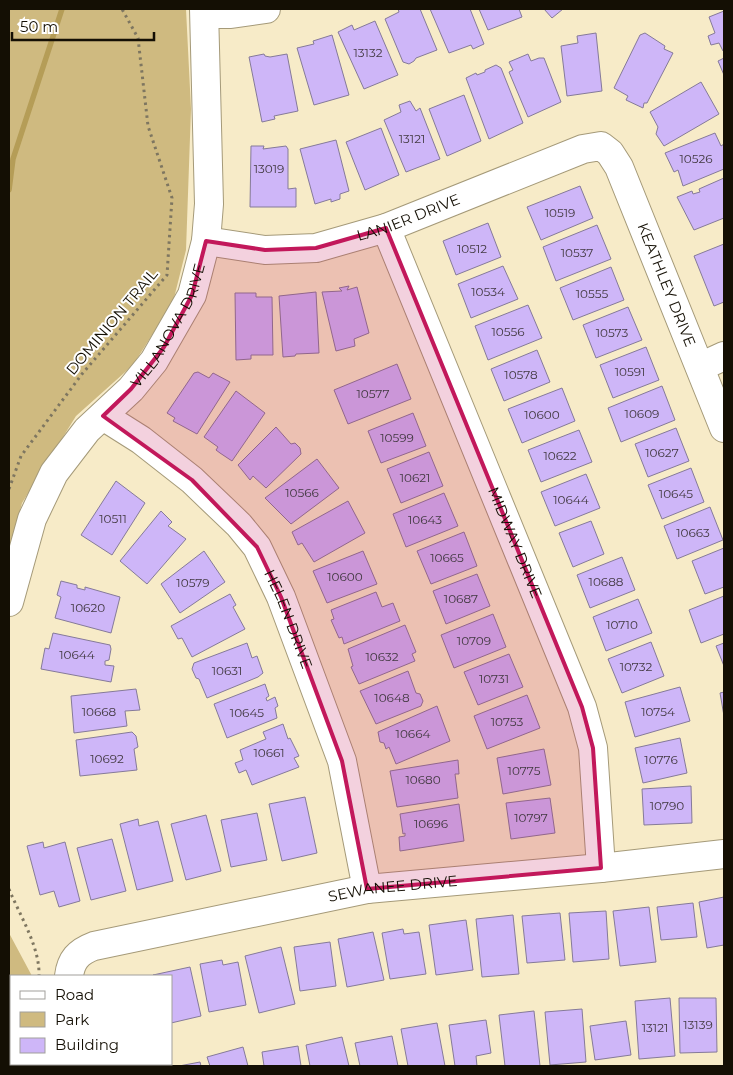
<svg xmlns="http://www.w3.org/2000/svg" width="733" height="1075" font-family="Montserrat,sans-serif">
	<rect width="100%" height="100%" fill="#f7ebc8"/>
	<g fill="#cfba80">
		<path d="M9,9H186L191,109L186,250L173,302L133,365L76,416L22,503L9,552Z"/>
		<path d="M9,933L32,976H11V1064H29V1066H9Z"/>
	</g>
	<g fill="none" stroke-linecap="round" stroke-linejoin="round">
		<path stroke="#b59d57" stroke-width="5.5" d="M9,190L13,159L62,9"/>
	</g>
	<g fill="#ceb6f8" stroke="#857a99">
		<path d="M398,9H420L437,50L416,58L414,61L409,64L403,62L385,19L399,12Z"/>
		<path d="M430,9H470L484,44L473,49L471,45L449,53Z"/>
		<path d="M479,9H519L522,17L488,30Z"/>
		<path d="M544,9H563L552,18Z"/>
		<path d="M724,11V50L723,51L719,43L711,45L708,36L715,33L709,17Z"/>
		<path d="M375,21L398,75L364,89L338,32L352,25L354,30Z"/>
		<path d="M596,33L602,91L567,96L561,46L578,43L577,36Z"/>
		<path d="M645,33L665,46L664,49L673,53L647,103H644L643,108L626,100L628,96L614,88L640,35Z"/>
		<path d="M332,35L349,95L314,105L297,48L314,44L313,41Z"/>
		<path d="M264,54L265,56L270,57L287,54L298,111L274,116L275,119L262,122L249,57Z"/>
		<path d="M528,54L531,61L539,58H544L561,102L528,117L509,72L513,70L509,62Z"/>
		<path d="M724,58V75L718,61Z"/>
		<path d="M496,65L501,68L523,123L489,139L466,78L476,73L477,75L485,72V70Z"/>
		<path d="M701,82L719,114L664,146L656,134L658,127L650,112Z"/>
		<path d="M464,95L481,141L447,156L429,109Z"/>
		<path d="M410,101L416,111L420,108L440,159L406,172L384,120L401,112L399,105Z"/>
		<path d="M381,128L399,175L365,190L346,142Z"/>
		<path d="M715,133L721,146L724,144V169L683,186L678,170L674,172L665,153Z"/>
		<path d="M336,140L349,191L340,194V199L331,202V199L315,204L300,149Z"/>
		<path d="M251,146H264L263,149L286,146L288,149V189L296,188V207H250Z"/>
		<path d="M724,178V218L694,230L677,197L692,191L693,194L700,192L699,189Z"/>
		<path d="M580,186L593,218L541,240L527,207Z"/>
		<path d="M488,223L501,257L456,275L443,241Z"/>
		<path d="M597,225L611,259L556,281L543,247Z"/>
		<path d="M724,244V302L714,306L694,256Z"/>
		<path d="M503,266L518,299L471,318L458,284Z"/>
		<path d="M611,267L624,300L573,320L560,288Z"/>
		<path d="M349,286L347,290L357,287L369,333L354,339L355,346L336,351L322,292L342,291L339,288Z"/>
		<path d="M316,292L319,353L296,354L295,356L283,357L279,296Z"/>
		<path d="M235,293H256V297H272L273,355H251V359L236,360Z"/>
		<path d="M528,305L542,338L488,360L475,326Z"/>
		<path d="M628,307L642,340L596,358L583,325Z"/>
		<path d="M646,347L659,380L613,398L600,365Z"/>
		<path d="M537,350L550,382L504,401L491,369Z"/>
		<path d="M397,364L411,399L348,424L334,390Z"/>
		<path d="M198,372L209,378L213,373L230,382L197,434L173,421L175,418L167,413L194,373Z"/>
		<path d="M662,386L675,420L621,442L608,408Z"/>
		<path d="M562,388L575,421L522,443L508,409Z"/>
		<path d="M236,391L265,413L232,461L220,453L216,450L218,447L204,437Z"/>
		<path d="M413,413L426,446L381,463L368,431Z"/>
		<path d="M276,427L291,444L295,443L300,448L301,454L266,488L253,476L250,480L238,465Z"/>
		<path d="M676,428L689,461L648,477L635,444Z"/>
		<path d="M579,430L592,462L541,482L528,450Z"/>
		<path d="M429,452L443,486L401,503L387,469Z"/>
		<path d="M317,459L339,488L291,524L265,498Z"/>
		<path d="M691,468L704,502L662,519L648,485Z"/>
		<path d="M586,474L600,508L555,526L541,492Z"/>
		<path d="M116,481L145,503L112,555L81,535Z"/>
		<path d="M444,493L458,526L406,547L393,514Z"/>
		<path d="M348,501L365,533L314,562L302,543L298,545L292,532Z"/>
		<path d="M710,507L723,540L677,559L664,526Z"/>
		<path d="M161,511L172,522L168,526L186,539L147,584L120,561Z"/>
		<path d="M591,521L604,554L573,567L559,533Z"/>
		<path d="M464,532L477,566L431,584L417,551Z"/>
		<path d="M724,548V587L705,594L692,561Z"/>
		<path d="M204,551L225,582L180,613L161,584Z"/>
		<path d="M363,551L377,584L327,603L313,571Z"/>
		<path d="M622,557L635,590L590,608L577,575Z"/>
		<path d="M477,574L490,606L446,624L433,591Z"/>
		<path d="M61,581L77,585V588L85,590V587L120,597L111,633L55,618L61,597L57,595Z"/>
		<path d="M376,592L382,607L393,603L400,621L344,644L342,637L339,638L331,620L334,619L331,610Z"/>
		<path d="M230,594L236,605L233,607L245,629L192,657L182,638L178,639L171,626Z"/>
		<path d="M724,596V634L701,643L689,610Z"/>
		<path d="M638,599L652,633L606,651L593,617Z"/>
		<path d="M493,614L506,647L454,668L441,635Z"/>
		<path d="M405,625L416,652L412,654L415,661L359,684L351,667L353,666L348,649Z"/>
		<path d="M53,633L110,645L111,649L109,660L105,661V665L114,666L111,682L41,669L45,648L49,649Z"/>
		<path d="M651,642L664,676L622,693L608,659Z"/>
		<path d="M247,643L252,658L257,656L263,673L258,677L207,698L199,679L196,678L192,669L194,663Z"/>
		<path d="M724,643V666L716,646Z"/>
		<path d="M509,654L523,687L478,705L464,672Z"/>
		<path d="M408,671L416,693L420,694L423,701L421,706L376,724L360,691Z"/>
		<path d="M265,684L269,696L266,698L267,701L275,697L278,706L275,708L277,718L227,738L214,704Z"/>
		<path d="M680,687L690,721L635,737L625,702Z"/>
		<path d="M136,689L140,710L125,711L127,726L74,733L71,696Z"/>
		<path d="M724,692V716L720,693Z"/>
		<path d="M527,695L540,728L487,749L474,716Z"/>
		<path d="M437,706L450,741L396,764L389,747L386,749L384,743L380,742L378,732Z"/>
		<path d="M283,724L288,739L290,738L299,756L294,758L299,767L252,785L246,770L239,773L235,763L243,760L240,750L266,739L263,732Z"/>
		<path d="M132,732L136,736L138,747L134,749L137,770L80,776L76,740Z"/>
		<path d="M680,738L687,773L643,783L635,748Z"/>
		<path d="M544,749L551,785L503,794L497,758Z"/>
		<path d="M458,760L459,774H455L458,798L397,807L390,771Z"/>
		<path d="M691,786L692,823L644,825L642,789Z"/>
		<path d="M305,797L317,853L282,861L269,804Z"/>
		<path d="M550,798L555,833L511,839L506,803Z"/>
		<path d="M459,804L464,841L400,851L399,837L405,836V833L403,834L400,814Z"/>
		<path d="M257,813L267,860L231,867L221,820Z"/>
		<path d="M206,815L221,871L186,880L171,824Z"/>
		<path d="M138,819L139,826L158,821L173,881L137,890L120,824Z"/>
		<path d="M112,839L126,891L91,900L77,848Z"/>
		<path d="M43,842L44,848L65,842L80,901L59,907L54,891L40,895L27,846Z"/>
		<path d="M724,897V945L707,948L699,902Z"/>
		<path d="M693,903L697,937L661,940L657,907Z"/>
		<path d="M649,907L656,962L620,966L613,911Z"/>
		<path d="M606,911L609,959L573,962L569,913Z"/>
		<path d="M560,913L565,960L527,963L522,916Z"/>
		<path d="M513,915L519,974L482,977L476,919Z"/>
		<path d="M466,920L473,970L436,975L429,925Z"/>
		<path d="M403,929L404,934L419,932L426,974L390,979L382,933Z"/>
		<path d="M373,932L384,980L347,987L338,939Z"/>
		<path d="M330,942L336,986L300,991L294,947Z"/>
		<path d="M281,947L295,1004L259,1013L245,956Z"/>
		<path d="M222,960L223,965L238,962L246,1005L209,1012L200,964Z"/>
		<path d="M190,967L201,1016L171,1023V976L153,975Z"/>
		<path d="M670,998L675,1056L639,1059L635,1001Z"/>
		<path d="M679,998H716L717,1052L680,1053Z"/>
		<path d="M582,1009L586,1062L550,1065L545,1012Z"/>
		<path d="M534,1011L540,1066H505L499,1015Z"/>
		<path d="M486,1020L491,1053L476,1056L477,1066H455L449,1025Z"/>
		<path d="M626,1021L631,1055L595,1060L590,1026Z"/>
		<path d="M437,1023L445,1066H408L401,1029Z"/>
		<path d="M392,1036L398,1066H360L355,1043Z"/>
		<path d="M342,1037L349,1066H310L306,1045Z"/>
		<path d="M298,1046L301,1066H264L262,1052Z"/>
		<path d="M243,1047L248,1066H210L207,1057Z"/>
		<path d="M200,1062L201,1066H179Z"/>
	</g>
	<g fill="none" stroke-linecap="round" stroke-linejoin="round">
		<g stroke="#a59a79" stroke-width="30">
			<g id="minor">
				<path d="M205,14H231L266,9"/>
				<path id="s1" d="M386,228L582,707L593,748L601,868"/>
				<path id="s2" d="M206,241L265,250L316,248L386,228L583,149L601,146L610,153L619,167L724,428"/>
				<path d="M700,367L724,356"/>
				<path id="s3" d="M103,416L141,440L192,480L239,525L257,547L281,597L342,761L367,889"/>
				<path id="s4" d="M9,602L32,519L54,473L87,430L131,389L154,361L192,295L206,241L209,204L204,9"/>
				<path id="s5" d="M69,976C71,960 78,952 94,946L367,889L601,868L724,854"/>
				<path d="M80,1064L81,1066"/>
			</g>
		</g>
		<g stroke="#7e7660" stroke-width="3" stroke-dasharray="2.5 4" stroke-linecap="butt">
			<path d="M9,489L21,456L82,374L167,275L172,198L148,126L138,38L122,9"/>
			<path d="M9,889C20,916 40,947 39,976"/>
			<path d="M51,1064V1066"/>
		</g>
		<use href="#minor" stroke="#fff" stroke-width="28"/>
	</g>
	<path fill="#c2185b" fill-opacity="0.2" stroke="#c2185b" stroke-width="4" stroke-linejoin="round" d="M386,228L582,707L593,748L601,868L367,889L342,761L281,597L257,547L192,480L103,416L131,389L164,347L192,295L206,241L265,250L316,248Z"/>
	<g text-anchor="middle" stroke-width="4" stroke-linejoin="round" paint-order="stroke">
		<g font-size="12" fill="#423941">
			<text x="368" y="57">13132</text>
			<text x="412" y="143">13121</text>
			<text x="696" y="163">10526</text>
			<text x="269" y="173">13019</text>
			<text x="560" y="217">10519</text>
			<text x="472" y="253">10512</text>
			<text x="577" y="257">10537</text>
			<text x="488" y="296">10534</text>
			<text x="592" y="298">10555</text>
			<text x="508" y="336">10556</text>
			<text x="612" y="337">10573</text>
			<text x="630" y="376">10591</text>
			<text x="521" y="379">10578</text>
			<text x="373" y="398">10577</text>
			<text x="642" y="418">10609</text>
			<text x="542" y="419">10600</text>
			<text x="397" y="442">10599</text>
			<text x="662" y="457">10627</text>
			<text x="560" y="460">10622</text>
			<text x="415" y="482">10621</text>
			<text x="302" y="497">10566</text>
			<text x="676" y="498">10645</text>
			<text x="571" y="504">10644</text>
			<text x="113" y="523">10511</text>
			<text x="425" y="524">10643</text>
			<text x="693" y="537">10663</text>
			<text x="447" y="562">10665</text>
			<text x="345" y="581">10600</text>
			<text x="606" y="586">10688</text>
			<text x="193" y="587">10579</text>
			<text x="461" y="603">10687</text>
			<text x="88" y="612">10620</text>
			<text x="622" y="629">10710</text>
			<text x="474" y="645">10709</text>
			<text x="77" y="659">10644</text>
			<text x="382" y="661">10632</text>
			<text x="636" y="671">10732</text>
			<text x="227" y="675">10631</text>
			<text x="494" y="683">10731</text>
			<text x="392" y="702">10648</text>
			<text x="99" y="716">10668</text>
			<text x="658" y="716">10754</text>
			<text x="247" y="717">10645</text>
			<text x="507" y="726">10753</text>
			<text x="413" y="738">10664</text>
			<text x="269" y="757">10661</text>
			<text x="107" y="763">10692</text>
			<text x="661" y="764">10776</text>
			<text x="524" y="775">10775</text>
			<text x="423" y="784">10680</text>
			<text x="667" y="810">10790</text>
			<text x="531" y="822">10797</text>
			<text x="431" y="828">10696</text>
			<text x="698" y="1029">13139</text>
			<text x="655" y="1032">13121</text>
		</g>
		<g font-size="15" fill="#140f04" stroke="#fff">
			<text dy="5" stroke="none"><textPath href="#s2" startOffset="208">LANIER DRIVE</textPath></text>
			<text dy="5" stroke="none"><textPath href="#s2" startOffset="569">KEATHLEY DRIVE</textPath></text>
			<text transform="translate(112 322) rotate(-50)" y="5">DOMINION TRAIL</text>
			<text dy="5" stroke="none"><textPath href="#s4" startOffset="326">VILLANOVA DRIVE</textPath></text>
			<text dy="5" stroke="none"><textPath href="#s1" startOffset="340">MIDWAY DRIVE</textPath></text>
			<text dy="5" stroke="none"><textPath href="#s3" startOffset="282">HELEN DRIVE</textPath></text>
			<text dy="5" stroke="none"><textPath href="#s5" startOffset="346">SEWANEE DRIVE</textPath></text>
		</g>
	</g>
	<rect width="733" height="1075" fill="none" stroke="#140f04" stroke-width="20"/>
	<rect x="10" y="975" width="162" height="90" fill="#ffffff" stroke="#a19f9b"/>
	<rect x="20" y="991" width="25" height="8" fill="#ffffff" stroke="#a19f9b"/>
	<text x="55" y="1000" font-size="15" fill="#140f04">Road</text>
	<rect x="20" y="1012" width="25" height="15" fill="#cfba80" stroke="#a19f9b"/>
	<text x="55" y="1025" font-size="15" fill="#140f04">Park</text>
	<rect x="20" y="1038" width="25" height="15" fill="#ceb6f8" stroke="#a19f9b"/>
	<text x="55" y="1050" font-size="15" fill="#140f04">Building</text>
	<path d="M12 32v8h142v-8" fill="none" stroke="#140f04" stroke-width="2.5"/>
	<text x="20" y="32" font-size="15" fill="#140f04" stroke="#ffffff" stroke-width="4" paint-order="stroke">50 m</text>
</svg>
